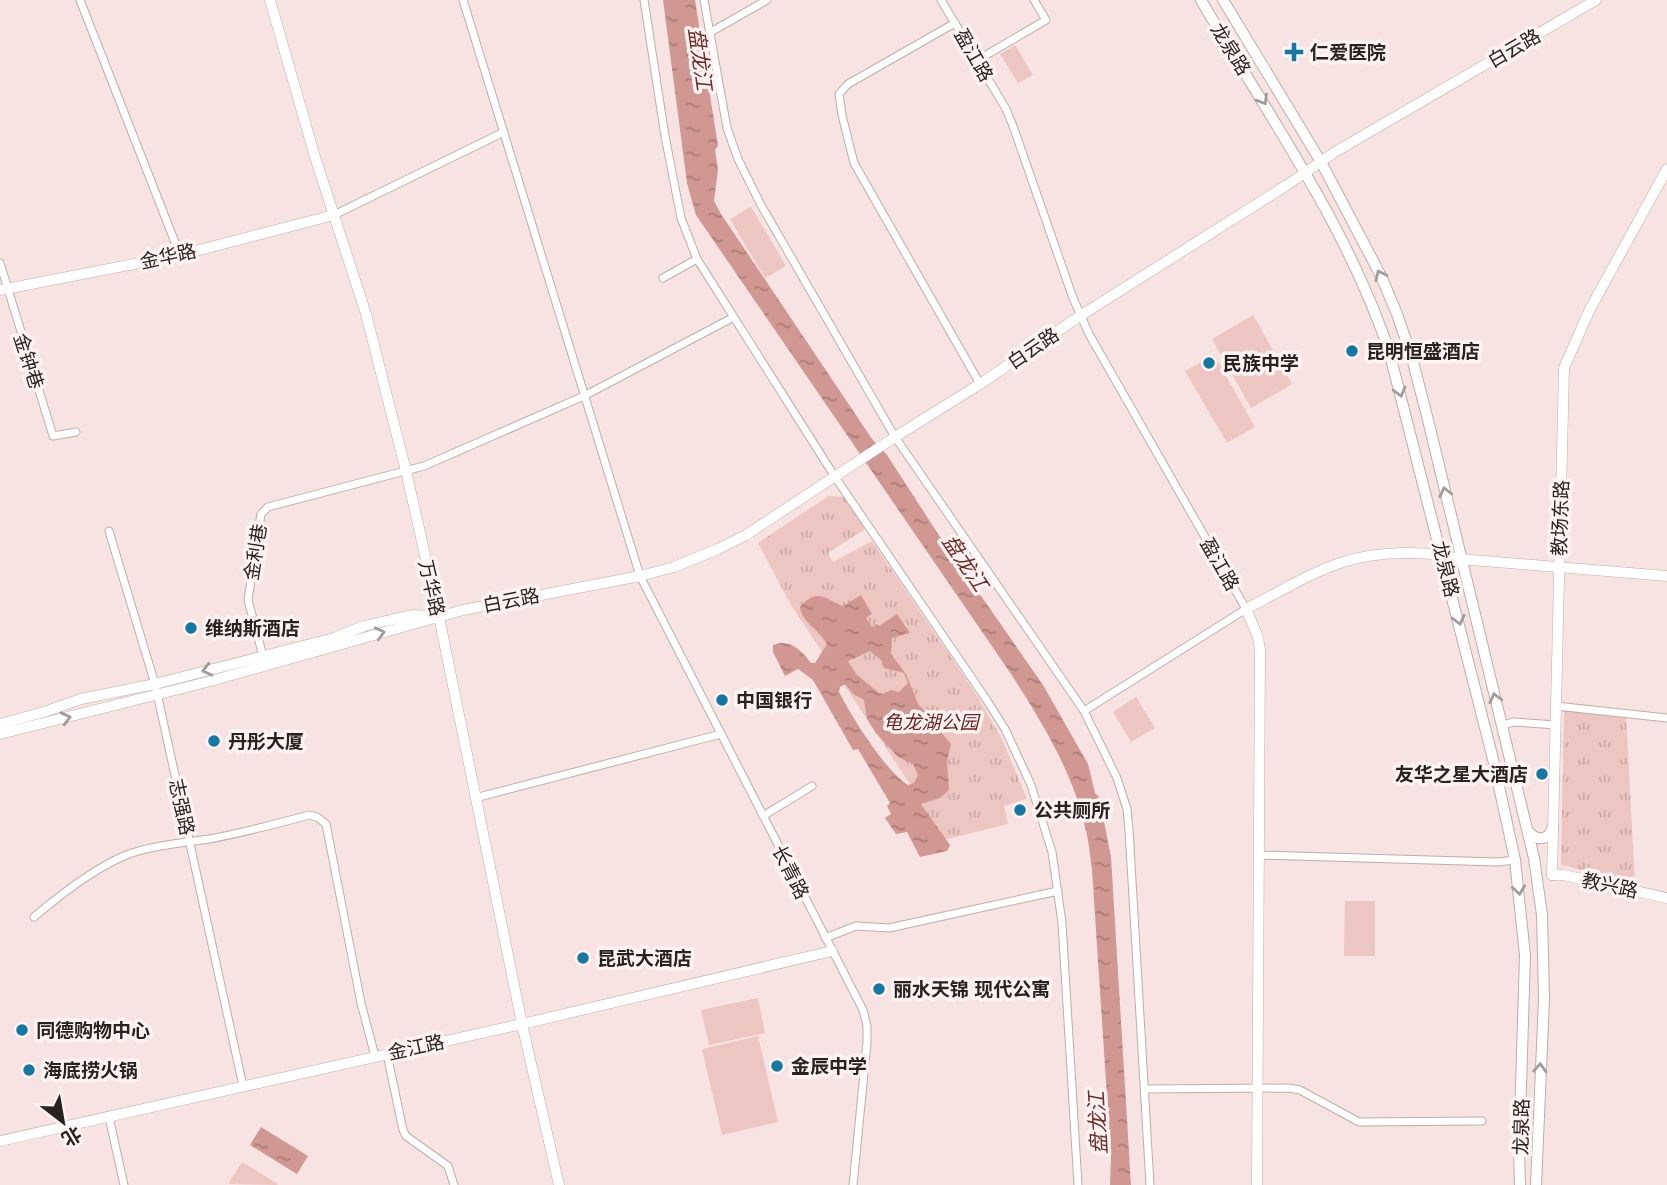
<svg xmlns="http://www.w3.org/2000/svg" width="1667" height="1185" font-family="'PT Serif','Noto Sans SC',serif">
	<defs>
		<pattern id="park-tufts" width="24" height="20" patternUnits="userSpaceOnUse" patternTransform="scale(1.75)"><rect width="24" height="20" fill="#edc5c1"/><path d="M3 7l-1-3M5 7V3M7 7l1-3M15 17l-1-3M17 17v-4M19 17l1-3" fill="none" stroke="#cba9a6"/></pattern>
		<pattern id="water-ripples" width="26" height="14" patternUnits="userSpaceOnUse" patternTransform="scale(1.75)"><rect width="26" height="14" fill="#d19792"/><path d="M2 4q2-2 4 0t4 0M15 11q2-2 4 0t4 0" fill="none" stroke="#aa7b77"/></pattern>
	</defs>
	<rect width="100%" height="100%" fill="#f7e4e2"/>
	<g fill="#edc5c1">
		<path d="M1015,45L1033,75L1018,83L1000,54Z"/>
		<path d="M751,207L786,266L765,278L730,219Z"/>
		<path d="M1253,315L1292,384L1251,408L1212,339Z"/>
		<path d="M1214,355L1255,427L1227,443L1185,371Z"/>
		<path d="M1136,697L1155,728L1131,742L1113,712Z"/>
		<path d="M1345,901H1375V956H1344Z"/>
		<path d="M758,998L765,1033L709,1045L701,1010Z"/>
		<path d="M758,1036L778,1122L722,1135L702,1049Z"/>
		<path d="M242,1162L278,1184L277,1185L228,1184Z"/>
	</g>
	<g fill="url(#park-tufts)">
		<path d="M829,496L845,497L865,529L828,553L833,562L872,541L976,694L1002,739L1027,799L1004,806L1008,824L943,840L910,784L791,605L758,543Z"/>
		<path d="M1564,710L1626,717L1635,883L1561,865Z"/>
	</g>
	<g fill="url(#water-ripples)" fill-rule="evenodd">
		<path d="M663,0H695L718,146L715,150L718,170L714,201L721,214L872,439L887,455L942,540L1043,685L1088,764L1095,793L1099,797L1111,857L1131,1185H1110L1111,1157L1092,870C1090,856 1089,841 1085,827C1073,772 1041,721 1011,674L696,215L687,183Z"/>
		<path d="M861,595L872,614L866,618L872,627L877,624L879,626L897,614L910,633L892,638L891,654L906,674L918,704L933,719L935,725L951,744L947,761L949,790L940,798L921,804L950,845L947,851L920,857L907,832L896,834L885,818L891,814L887,806L890,803L858,749L853,750L813,680L798,669L785,676L773,652V645C790,638 801,650 811,663H815L827,644C820,631 801,621 800,607C817,587 825,599 843,606ZM870,651L881,660L884,668L904,673L908,683L899,692L891,690L883,694L879,693L856,674L848,661ZM845,684L853,694L864,700L867,719L876,733L898,757L913,764L918,775L914,783L908,785C886,772 850,714 839,692L840,687Z"/>
		<path d="M261,1127L308,1156L297,1174L250,1145Z"/>
	</g>
	<g fill="none" stroke-linecap="round" stroke-linejoin="round">
		<g stroke="#bfadab" stroke-width="9">
			<g id="street">
				<path d="M80,0L180,255"/>
				<path d="M463,0L640,576L863,1010L867,1026V1043L853,1185"/>
				<path d="M644,0L665,136L681,218L697,259L835,477L986,699L1005,729L1031,785L1052,852L1062,923L1078,1185"/>
				<path d="M704,0L727,128L738,159L761,205L895,437L1084,711L1117,778L1127,809L1129,830L1150,1185"/>
				<path d="M941,0L1006,109L1013,126L1073,298L1089,334L1246,609L1084,711"/>
				<path d="M955,23L848,84L839,94L842,115L854,163L980,384"/>
				<path d="M709,33L767,0"/>
				<path d="M976,61L1046,20L1034,0"/>
				<path d="M334,215L504,132"/>
				<path d="M0,263L53,436L76,432"/>
				<path d="M663,278L697,259"/>
				<path d="M109,531L155,684L243,1086"/>
				<path d="M263,656L248,600L261,514L268,507L424,466L584,396L732,318"/>
				<path d="M1556,706L1667,718"/>
				<path d="M1502,725L1514,722L1556,725"/>
				<path d="M475,798L721,734"/>
				<path d="M763,816L812,786"/>
				<path d="M1259,855L1497,862L1515,860"/>
				<path d="M34,917C60,895 97,866 129,854C155,845 182,843 209,839C242,833 276,824 309,815L317,817L326,824L361,1003L375,1056"/>
				<path d="M825,938L856,926L889,928L1058,891"/>
				<path d="M387,1054L403,1130L406,1136L448,1166L454,1185"/>
				<path d="M1145,1089L1288,1088L1300,1090L1359,1122L1482,1121"/>
				<path d="M109,1117L124,1185"/>
			</g>
		</g>
		<g stroke="#bfadab" stroke-width="11">
			<g id="secondary">
				<path d="M270,0L315,157L366,314L406,471L439,617L522,1024L559,1185"/>
				<path d="M0,290L180,255L334,215"/>
				<path d="M0,724L44,712L81,699L155,684L334,638L364,626L412,615L432,616"/>
				<path d="M0,734L207,682L463,610L640,576L674,567L718,549L746,535L895,437L980,384L1080,316L1287,185L1335,152L1596,0"/>
				<path d="M1552,875L1564,368L1590,309L1667,169"/>
				<path d="M1552,875H1564L1667,898"/>
				<path d="M0,1141L522,1024L832,951"/>
				<path d="M1257,1185L1260,651L1258,637L1246,609C1278,593 1309,573 1343,562C1378,551 1425,550 1460,559L1667,576"/>
			</g>
		</g>
		<g stroke="#bfadab" stroke-width="12">
			<g id="primary">
				<path d="M1201,0C1268,116 1346,223 1389,351L1493,759L1515,860L1525,955L1519,1152L1520,1185"/>
				<path d="M1223,0L1321,162L1381,276L1397,314L1412,358L1427,416L1534,858L1542,915L1544,999L1536,1185"/>
				<path d="M1529,832C1535,839 1542,841 1550,834L1553,827"/>
			</g>
		</g>
		<use href="#street" stroke="#fff" stroke-width="7"/>
		<use href="#secondary" stroke="#fff" stroke-width="10"/>
		<use href="#primary" stroke="#fff" stroke-width="10"/>
	</g>
	<defs><path id="oneway-chevron" d="M-2-3.5L2.5 0L-2 3.5" fill="none" stroke-width="1.6" stroke-linecap="round" stroke-linejoin="round" transform="scale(1.75)"/></defs>
	<g stroke="#9f9c9b">
		<use href="#oneway-chevron" transform="translate(1263 100) rotate(59)"/>
		<use href="#oneway-chevron" transform="translate(1380 275) rotate(-115)"/>
		<use href="#oneway-chevron" transform="translate(1400 392) rotate(75)"/>
		<use href="#oneway-chevron" transform="translate(1445 492) rotate(-103)"/>
		<use href="#oneway-chevron" transform="translate(1459 620) rotate(76)"/>
		<use href="#oneway-chevron" transform="translate(380 633) rotate(-14)"/>
		<use href="#oneway-chevron" transform="translate(207 670) rotate(166)"/>
		<use href="#oneway-chevron" transform="translate(1495 698) rotate(-104)"/>
		<use href="#oneway-chevron" transform="translate(66 718) rotate(-14)"/>
		<use href="#oneway-chevron" transform="translate(1519 890) rotate(82)"/>
		<use href="#oneway-chevron" transform="translate(1540 1068) rotate(-87)"/>
	</g>
	<g fill="#1478a4" stroke="#fff3f2" stroke-width="2.5">
		<path d="M1290.5 41.5h7v7h7v7h-7v7h-7v-7h-7v-7h7z"/>
		<circle cx="1352" cy="351" r="7"/>
		<circle cx="1209" cy="363" r="7"/>
		<circle cx="191" cy="628" r="7"/>
		<circle cx="722" cy="700" r="7"/>
		<circle cx="214" cy="741" r="7"/>
		<circle cx="1542" cy="774" r="7"/>
		<circle cx="1020" cy="810" r="7"/>
		<circle cx="583" cy="958" r="7"/>
		<circle cx="879" cy="989" r="7"/>
		<circle cx="22" cy="1030" r="7"/>
		<circle cx="777" cy="1066" r="7"/>
		<circle cx="29" cy="1070" r="7"/>
	</g>
	<g text-anchor="middle" stroke-width="7" stroke-linejoin="round" paint-order="stroke">
		<g font-size="19" fill="#292221" stroke="#fff3f2">
			<text transform="translate(1514 48) rotate(-30)" y="7">白云路</text>
			<text transform="translate(1231 49) rotate(58)" y="7">龙泉路</text>
			<text transform="translate(974 55) rotate(60)" y="7">盈江路</text>
			<text transform="translate(168 256) rotate(-12)" y="7">金华路</text>
			<text transform="translate(1033 348) rotate(-34)" y="7">白云路</text>
			<text transform="translate(29 361) rotate(72)" y="7">金钟巷</text>
			<text transform="translate(1560 518) rotate(-88)" y="7">教场东路</text>
			<text transform="translate(255 552) rotate(-81)" y="7">金利巷</text>
			<text transform="translate(1220 564) rotate(60)" y="7">盈江路</text>
			<text transform="translate(1446 569) rotate(76)" y="7">龙泉路</text>
			<text transform="translate(432 588) rotate(77)" y="7">万华路</text>
			<text transform="translate(511 600) rotate(-11)" y="7">白云路</text>
			<text transform="translate(182 807) rotate(78)" y="7">志强路</text>
			<text transform="translate(791 872) rotate(63)" y="7">长青路</text>
			<text transform="translate(1610 885) rotate(12)" y="7">教兴路</text>
			<text transform="translate(416 1047) rotate(-12)" y="7">金江路</text>
			<text transform="translate(1521 1127) rotate(-89)" y="7">龙泉路</text>
		</g>
		<g font-size="19" font-weight="bold" fill="#292221" stroke="#fff3f2" text-anchor="start">
			<text x="1310" y="59">仁爱医院</text>
			<text x="1366" y="358">昆明恒盛酒店</text>
			<text x="1223" y="370">民族中学</text>
			<text x="205" y="635">维纳斯酒店</text>
			<text x="736" y="707">中国银行</text>
			<text x="228" y="748">丹彤大厦</text>
			<text x="1528" y="781" text-anchor="end">友华之星大酒店</text>
			<text x="1034" y="817">公共厕所</text>
			<text x="597" y="965">昆武大酒店</text>
			<text x="893" y="996">丽水天锦 现代公寓</text>
			<text x="36" y="1037">同德购物中心</text>
			<text x="791" y="1073">金辰中学</text>
			<text x="43" y="1077">海底捞火锅</text>
		</g>
		<g font-size="19" font-style="italic" fill="#6b2524" stroke="#fff3f2">
			<text x="931" y="729">龟龙湖公园</text>
		</g>
		<g font-size="21" font-style="italic" fill="#712b29" stroke="#fff3f2">
			<text transform="translate(700 59) rotate(82)" y="7">盘龙江</text>
			<text transform="translate(965 563) rotate(56)" y="7">盘龙江</text>
			<text transform="translate(1098 1123) rotate(-93)" y="7">盘龙江</text>
		</g>
	</g>
	<g transform="translate(63 1122) rotate(149)" stroke="#fff3f2" stroke-width="5" paint-order="stroke">
	<path d="M0-5L12 26L0 18L-12 26Z" fill="#292221"/>
	<text y="-10" font-size="19" font-weight="bold" text-anchor="middle" fill="#292221">北</text>
	</g>
</svg>
